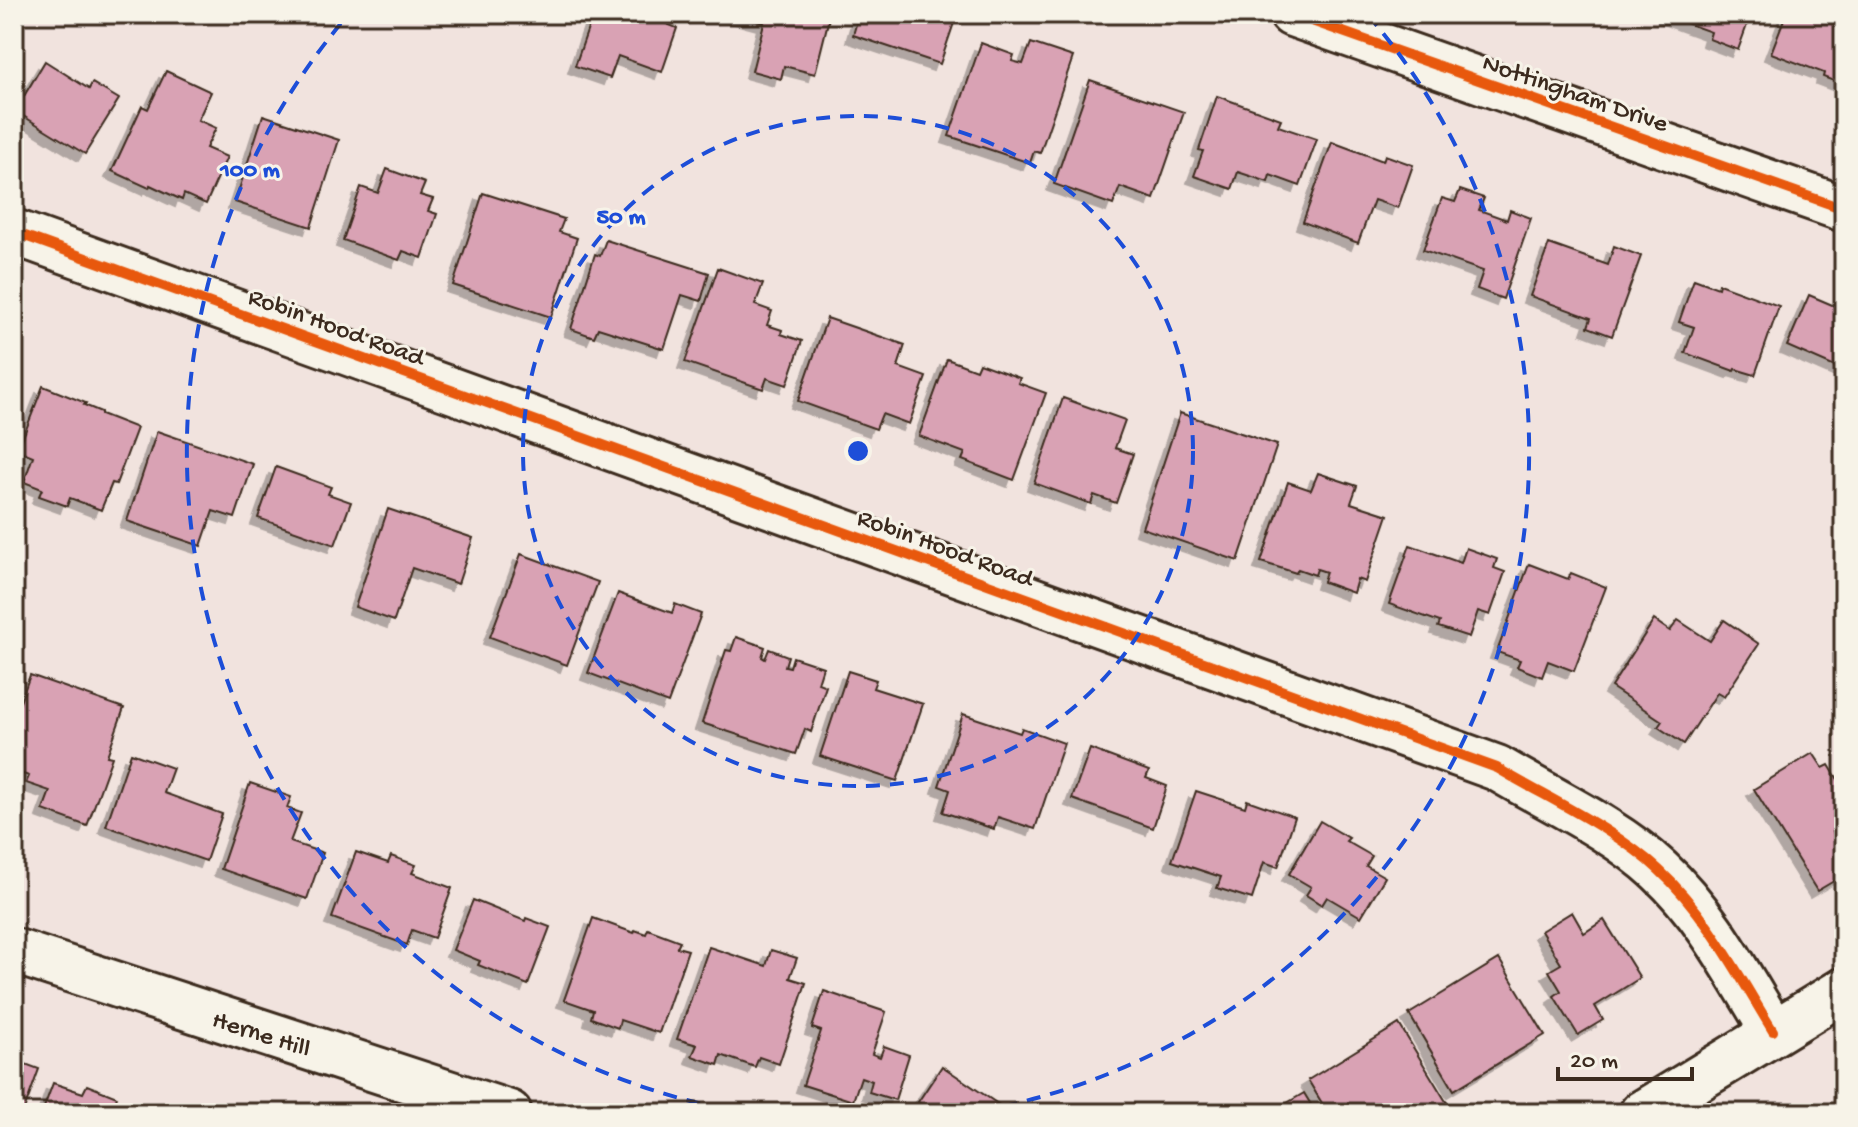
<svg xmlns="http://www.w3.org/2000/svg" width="1858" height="1127" font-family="'Gochi Hand',sans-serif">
	<defs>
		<filter id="shadow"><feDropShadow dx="-7" dy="7" stdDeviation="0" flood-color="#0004"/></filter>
	</defs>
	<rect width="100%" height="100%" fill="#f1e3de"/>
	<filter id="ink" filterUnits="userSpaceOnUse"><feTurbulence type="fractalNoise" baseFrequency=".0125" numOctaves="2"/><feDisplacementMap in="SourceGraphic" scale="16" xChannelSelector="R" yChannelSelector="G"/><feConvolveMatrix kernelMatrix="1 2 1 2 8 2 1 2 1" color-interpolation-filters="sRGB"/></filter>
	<g filter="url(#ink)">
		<g fill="#d9a2b4" stroke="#3b2a1e" stroke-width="2" filter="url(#shadow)">
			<path d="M593,14H659L657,20L677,28L662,72L618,56L610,78L575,66Z"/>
			<path d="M739,14H830L815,74L784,66L781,79L752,71L764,23L738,16Z"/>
			<path d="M859,14H957L940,64L853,35Z"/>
			<path d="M1751,14L1738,50L1709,39L1711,32L1664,15Z"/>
			<path d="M1786,14H1844V85L1823,77L1824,73L1771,53Z"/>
			<path d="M981,43L1014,55L1012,61L1023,64L1031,43L1073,57L1040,153L1034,151L1030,163L949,136Z"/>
			<path d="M45,61L89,89L92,83L119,99L85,154L15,111Z"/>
			<path d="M166,71L211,92L198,120L216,128L206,148L227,157L206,204L184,194L182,200L150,185L149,188L112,171L142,106L148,109Z"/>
			<path d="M1090,80L1184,112L1154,199L1120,187L1113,205L1054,184Z"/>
			<path d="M1217,96L1281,119L1278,126L1317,139L1300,186L1270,175L1268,182L1238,172L1232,189L1194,176L1203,151L1199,150Z"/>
			<path d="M263,115L339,140L311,227L235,202Z"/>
			<path d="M1332,142L1383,161L1385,155L1413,165L1398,208L1374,200L1358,243L1303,222Z"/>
			<path d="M387,169L425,183L420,195L433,199L428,211L437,214L422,258L403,251L399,260L343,240L361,187L378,193Z"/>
			<path d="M1460,190L1484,198L1479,210L1507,220L1510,210L1531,218L1503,299L1477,289L1483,271L1423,250L1442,198L1455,202Z"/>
			<path d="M483,193L564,219L559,232L577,238L551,317L453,285Z"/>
			<path d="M606,240L709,273L701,301L682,295L664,349L598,328L594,337L571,329L595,254L600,256Z"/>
			<path d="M1549,244L1608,265L1614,246L1641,256L1612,336L1588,327L1591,318L1530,296Z"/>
			<path d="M718,268L763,284L755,305L772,311L767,325L782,330L781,334L802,341L787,385L767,378L763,389L685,362Z"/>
			<path d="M1694,279L1718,288L1719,284L1779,306L1755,375L1735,369L1734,371L1685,353L1694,327L1679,322Z"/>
			<path d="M1809,295L1844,310V371L1787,346Z"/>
			<path d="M827,318L905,345L898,367L926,377L909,424L882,414L876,429L798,401Z"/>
			<path d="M947,359L976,370L979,363L1020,378L1018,383L1046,393L1014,480L962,460L965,453L919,436Z"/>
			<path d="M43,386L86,403L84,405L101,412V414L137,428L116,484L112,483L101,510L70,498L67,506L39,496L42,489L24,482L33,456L18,450Z"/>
			<path d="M1063,398L1125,420L1115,448L1133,454L1116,503L1094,495L1091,504L1034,483Z"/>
			<path d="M1180,413L1277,445L1238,561L1142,528Z"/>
			<path d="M157,431L253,464L235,518L213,511L201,546L127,521Z"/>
			<path d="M276,467L331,487L328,494L351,502L335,545L258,518Z"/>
			<path d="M1318,473L1357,486L1351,503L1388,515L1365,582L1357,579L1353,593L1323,582L1326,572L1317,569L1315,575L1298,569L1296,573L1261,562L1288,482L1311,490Z"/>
			<path d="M388,509L473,538L458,584L412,568L394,621L355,607Z"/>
			<path d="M1410,545L1461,563L1466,548L1497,559L1494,568L1505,572L1490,615L1478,611L1469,637L1438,627L1440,622L1389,604Z"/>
			<path d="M521,554L598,582L567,665L490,637Z"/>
			<path d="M1529,564L1568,579L1571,573L1606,587L1574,671L1548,661L1542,677L1517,667L1520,660L1497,652Z"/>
			<path d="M618,593L672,613L675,604L701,614L668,703L588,673Z"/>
			<path d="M1654,620L1670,631L1678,620L1710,641L1724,620L1759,644L1724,697L1717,693L1684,744L1658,727L1662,721L1611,687Z"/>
			<path d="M736,637L765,647L762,657L765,659L769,649L788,656L785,666L790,667L793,657L823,667L818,683L826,686L811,732L805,729L796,754L702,723L726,650L731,651Z"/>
			<path d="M848,671L876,680L873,688L923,704L897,781L820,756Z"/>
			<path d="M30,675L124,708L107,756L112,757L87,826L43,810L50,791L26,783L29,776L14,771V719Z"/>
			<path d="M963,714L1020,733L1022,728L1064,743L1035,829L998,817L994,829L943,812L950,790L939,786Z"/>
			<path d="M1090,749L1149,771L1146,778L1167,786L1153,828L1072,799Z"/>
			<path d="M131,753L173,768L164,793L222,814L206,861L106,826Z"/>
			<path d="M1813,753L1823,768L1829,765L1844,789V797L1841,799L1844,804V825L1833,832L1844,850V875L1817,891L1754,789Z"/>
			<path d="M250,783L291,797L287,808L301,813L290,842L323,853L307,899L221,869Z"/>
			<path d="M1196,791L1245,807L1247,800L1295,817L1278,867L1264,862L1252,899L1217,888L1221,877L1172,861Z"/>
			<path d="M1320,821L1349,838L1346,841L1372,856L1366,866L1385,877L1361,917L1327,897L1322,905L1306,895L1311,887L1289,874Z"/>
			<path d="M356,852L388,863L391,856L416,865L412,873L452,888L434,938L412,930L407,945L332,918Z"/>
			<path d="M473,900L525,921L526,918L550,927L528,985L478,965L480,961L453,950Z"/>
			<path d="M1572,912L1584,933L1604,920L1640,978L1595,1006L1603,1020L1578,1035L1554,996L1561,991L1549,971L1561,964L1541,931Z"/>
			<path d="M593,918L634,933L635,930L646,934L648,929L680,941L677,947L688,950L659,1033L620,1020L618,1028L591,1018L593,1010L564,1000Z"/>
			<path d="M709,947L766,966L771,950L797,958L790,978L806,983L779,1064L759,1057L755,1067L721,1055L718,1065L692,1056L697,1045L677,1039Z"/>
			<path d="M1499,959L1545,1035L1454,1090L1409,1014Z"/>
			<path d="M824,991L886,1012L872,1054L880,1057L884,1046L909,1055L895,1100L869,1092L872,1081L861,1077L853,1101L803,1085L821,1031L812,1028Z"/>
			<path d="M1399,1024L1453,1113H1328L1308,1080Z"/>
			<path d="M14,1050L20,1052L17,1061L39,1069L23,1113H14Z"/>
			<path d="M942,1066L1011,1113H934L918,1102Z"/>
			<path d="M53,1083L83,1093L87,1085L117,1097L115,1104L140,1113H42Z"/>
			<path d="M1304,1093L1316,1113H1270Z"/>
		</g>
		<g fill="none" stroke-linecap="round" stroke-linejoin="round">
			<g stroke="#3b2a1e" stroke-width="50">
				<g id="minor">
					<path d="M1292,14L1844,209"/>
					<path d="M14,232L1497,768C1549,799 1615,829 1659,870C1707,914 1739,976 1773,1031"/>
					<path d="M14,951L509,1113"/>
					<path d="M1642,1113L1844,990"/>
				</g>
			</g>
			<use href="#minor" stroke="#f7f3e8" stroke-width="44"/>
			<g stroke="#f7f3e8" stroke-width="15">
				<g id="cycleway">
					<path d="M1292,14L1844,209"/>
					<path d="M14,232L1497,768C1549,799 1615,829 1659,870C1707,914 1739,976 1773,1031"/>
				</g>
			</g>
			<use href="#cycleway" stroke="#e8590c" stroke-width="10"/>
		</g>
	</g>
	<g fill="none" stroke="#1d4ed8" stroke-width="4" stroke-dasharray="14 10">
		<circle cx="858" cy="451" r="335"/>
		<path d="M747 1113A671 671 0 0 1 348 15M1368 15A671 671 0 0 1 969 1113"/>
	</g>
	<g text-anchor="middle" stroke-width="6" stroke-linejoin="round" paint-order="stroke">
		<g font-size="26" fill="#3b2a1e" stroke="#f7f3e8">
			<text transform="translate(1576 91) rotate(19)" y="9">Nottingham Drive</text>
			<text transform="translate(337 325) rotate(20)" y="9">Robin Hood Road</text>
			<text transform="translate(946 546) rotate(20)" y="9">Robin Hood Road</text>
			<text transform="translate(262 1032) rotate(18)" y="9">Herne Hill</text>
		</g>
	</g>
	<circle cx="858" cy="451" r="12" fill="#1d4ed8" stroke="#f7f3e8" stroke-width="4"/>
	<g font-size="24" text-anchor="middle" font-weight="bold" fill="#1d4ed8" stroke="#f7f3e8" stroke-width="6" stroke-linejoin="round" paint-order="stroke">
		<text x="250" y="176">100 m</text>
		<text x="621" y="223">50 m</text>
	</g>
	<rect width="1858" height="1127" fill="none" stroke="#f7f3e8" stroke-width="48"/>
	<rect x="24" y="24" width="1810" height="1079" fill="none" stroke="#3b2a1e" stroke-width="3" filter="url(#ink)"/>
	<path d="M1558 1067v12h134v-12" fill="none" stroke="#3b2a1e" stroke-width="4"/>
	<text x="1570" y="1067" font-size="24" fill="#3b2a1e" stroke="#f7f3e8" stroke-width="6" paint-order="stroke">20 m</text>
</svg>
